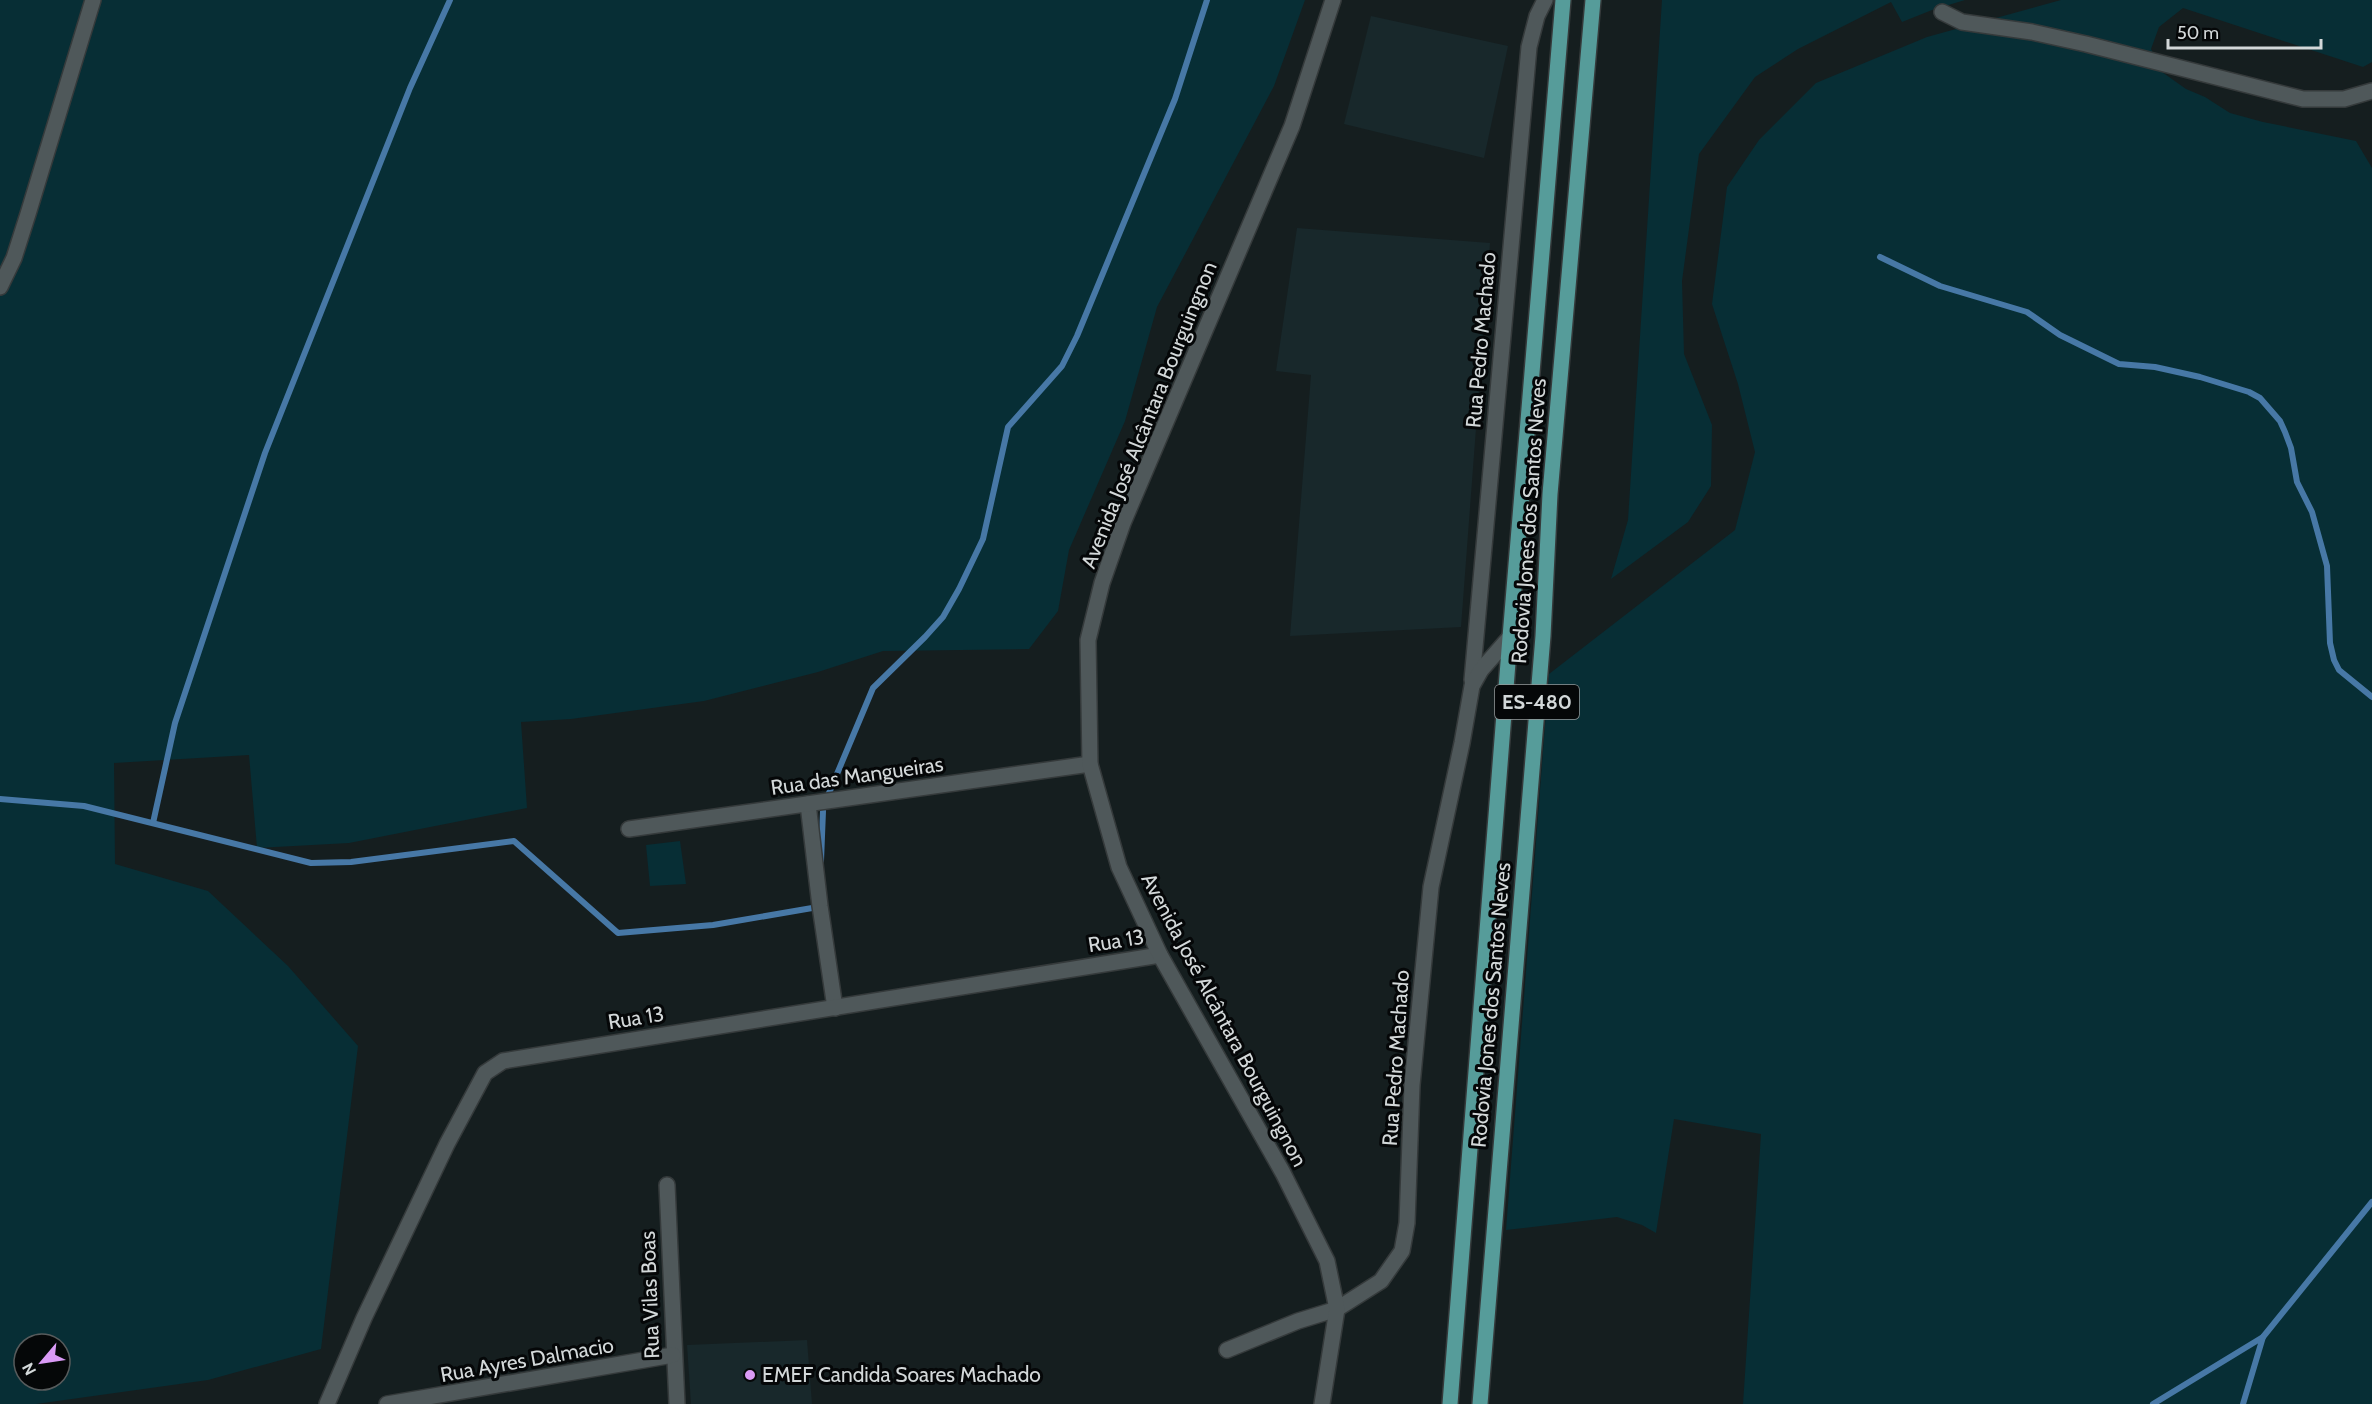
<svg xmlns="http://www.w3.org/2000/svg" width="2372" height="1404" font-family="Cabin,sans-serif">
	<rect width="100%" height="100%" fill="#151e1f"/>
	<g fill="#18282b">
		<path d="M1371,16L1508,46L1484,158L1344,124Z"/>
		<path d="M1297,228L1490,243L1461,627L1290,636L1311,375L1276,371Z"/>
		<path d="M807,1340L812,1404H691L687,1345Z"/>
	</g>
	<g fill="#072e35" fill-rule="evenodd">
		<path d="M0,0H1305L1274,86L1157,307L1125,421L1069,550L1058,611L1029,649L883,651L818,672L704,701L571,719L521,722L527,808L349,843L257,848L249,755L114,763L115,864L208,891L288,966L358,1046L321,1349L208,1380L36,1404H0ZM24,1344H60V1380H24Z"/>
		<path d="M1662,0H1965L1932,10L1902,22L1891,2L1798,49L1755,77L1699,154L1682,281L1684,354L1712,425L1711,486L1688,522L1611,579L1628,520Z"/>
		<path d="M2061,0H2372V62L2363,67L2183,8L2159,27L2151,49L2162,72L2186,89L2205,97L2230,113L2263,122L2356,141L2372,168V1404H1743L1761,1134L1674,1119L1656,1233L1642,1225L1617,1217L1506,1230L1549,674L1735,530L1755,452L1738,384L1712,304L1727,187L1759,140L1816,83L1927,37Z"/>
		<path d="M680,841L686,884L650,886L646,845Z"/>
	</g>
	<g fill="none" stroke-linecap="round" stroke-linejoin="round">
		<g stroke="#4778a6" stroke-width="6">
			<path d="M1880,257L1940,286L2027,312L2060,335L2119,364L2155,367L2200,377L2249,392L2260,398L2280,421L2285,432L2291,448L2297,482L2312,512L2327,566L2330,643L2334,660L2339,670L2372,697"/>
			<path d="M829,793L873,688L925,637L943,617L959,589L983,539L1008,427L1062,366L1077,336L1175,99L1207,0"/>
			<path d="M0,799L84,806L311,863L351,862L514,841L618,933L713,925L818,907"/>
			<path d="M153,823L175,723L265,453L410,88L450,0"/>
			<path d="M821,861L823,811"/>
			<path d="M2153,1404L2263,1337L2372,1202"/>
			<path d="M2243,1404L2263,1337"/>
		</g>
		<g stroke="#353a3b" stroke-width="18">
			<g id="minor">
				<path d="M1942,12L1962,22L2032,32L2086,44L2303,99H2344L2372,91"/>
				<path d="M0,287L14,258L28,214L93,0"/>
				<path d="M1472,680L1529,47L1537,16L1545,0"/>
				<path d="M808,804L820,906L835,1008"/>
				<path d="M629,829L1090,764"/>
				<path d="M667,1185L677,1404"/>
				<path d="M1227,1350L1298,1321L1337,1309L1381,1281L1402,1251L1407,1223L1412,1085L1431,887L1462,743L1472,686L1481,670L1510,637"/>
				<path d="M327,1404L364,1318L447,1144L485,1073L503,1061L1160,955"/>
				<path d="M387,1404L673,1355"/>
				<path d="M1322,1404L1337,1309L1327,1261L1283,1173L1160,955L1119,867L1090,764L1088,640L1102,583L1123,523L1292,126L1333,0"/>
			</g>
		</g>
		<g stroke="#353a3b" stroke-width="18">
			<g id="major">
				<path d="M1450,1404L1510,637L1563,0"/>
				<path d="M1480,1404L1543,636L1550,494L1593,0"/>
			</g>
		</g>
		<use href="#minor" stroke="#4f585a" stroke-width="15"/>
		<use href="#major" stroke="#569c9a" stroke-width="15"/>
	</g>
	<circle fill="#da9af6" stroke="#050708" stroke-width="2" cx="750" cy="1375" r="6"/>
	<g text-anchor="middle" stroke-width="6" stroke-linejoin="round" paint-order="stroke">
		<rect fill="#050708" stroke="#95999a" stroke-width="1.5" x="1495" y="685" width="84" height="34" rx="4.5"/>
		<g font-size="20" font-weight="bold" fill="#d3d8d9">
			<text x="1537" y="709">ES-480</text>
		</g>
		<g font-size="21" fill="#d3d8d9" stroke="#050708">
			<text transform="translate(1481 340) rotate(-85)" y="7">Rua Pedro Machado</text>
			<text transform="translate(1149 415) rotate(-68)" y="7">Avenida José Alcântara Bourguingnon</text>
			<text transform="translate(1529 521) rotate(-86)" y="7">Rodovia Jones dos Santos Neves</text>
			<text transform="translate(857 776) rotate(-8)" y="7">Rua das Mangueiras</text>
			<text transform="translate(1116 941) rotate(-9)" y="7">Rua 13</text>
			<text transform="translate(1491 1005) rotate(-85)" y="7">Rodovia Jones dos Santos Neves</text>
			<text transform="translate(636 1018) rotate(-9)" y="7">Rua 13</text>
			<text transform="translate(1224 1020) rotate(62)" y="7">Avenida José Alcântara Bourguingnon</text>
			<text transform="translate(1396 1058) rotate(-86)" y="7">Rua Pedro Machado</text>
			<text transform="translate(650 1295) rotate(-92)" y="7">Rua Vilas Boas</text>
			<text transform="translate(527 1360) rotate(-10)" y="7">Rua Ayres Dalmacio</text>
		</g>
		<g font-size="21" fill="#d3d8d9" stroke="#050708" text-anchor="start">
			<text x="762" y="1382">EMEF Candida Soares Machado</text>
		</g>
	</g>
	<g transform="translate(42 1362) rotate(241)"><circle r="28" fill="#050708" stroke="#575b5c" stroke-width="1.5"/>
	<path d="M0-4.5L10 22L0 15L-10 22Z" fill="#da9af6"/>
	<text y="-9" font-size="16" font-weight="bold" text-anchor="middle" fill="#d3d8d9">N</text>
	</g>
	<path d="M2168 39v9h153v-9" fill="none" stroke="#d3d8d9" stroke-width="3"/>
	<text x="2177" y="39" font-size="18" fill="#d3d8d9" stroke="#050708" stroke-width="4.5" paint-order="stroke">50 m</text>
</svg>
